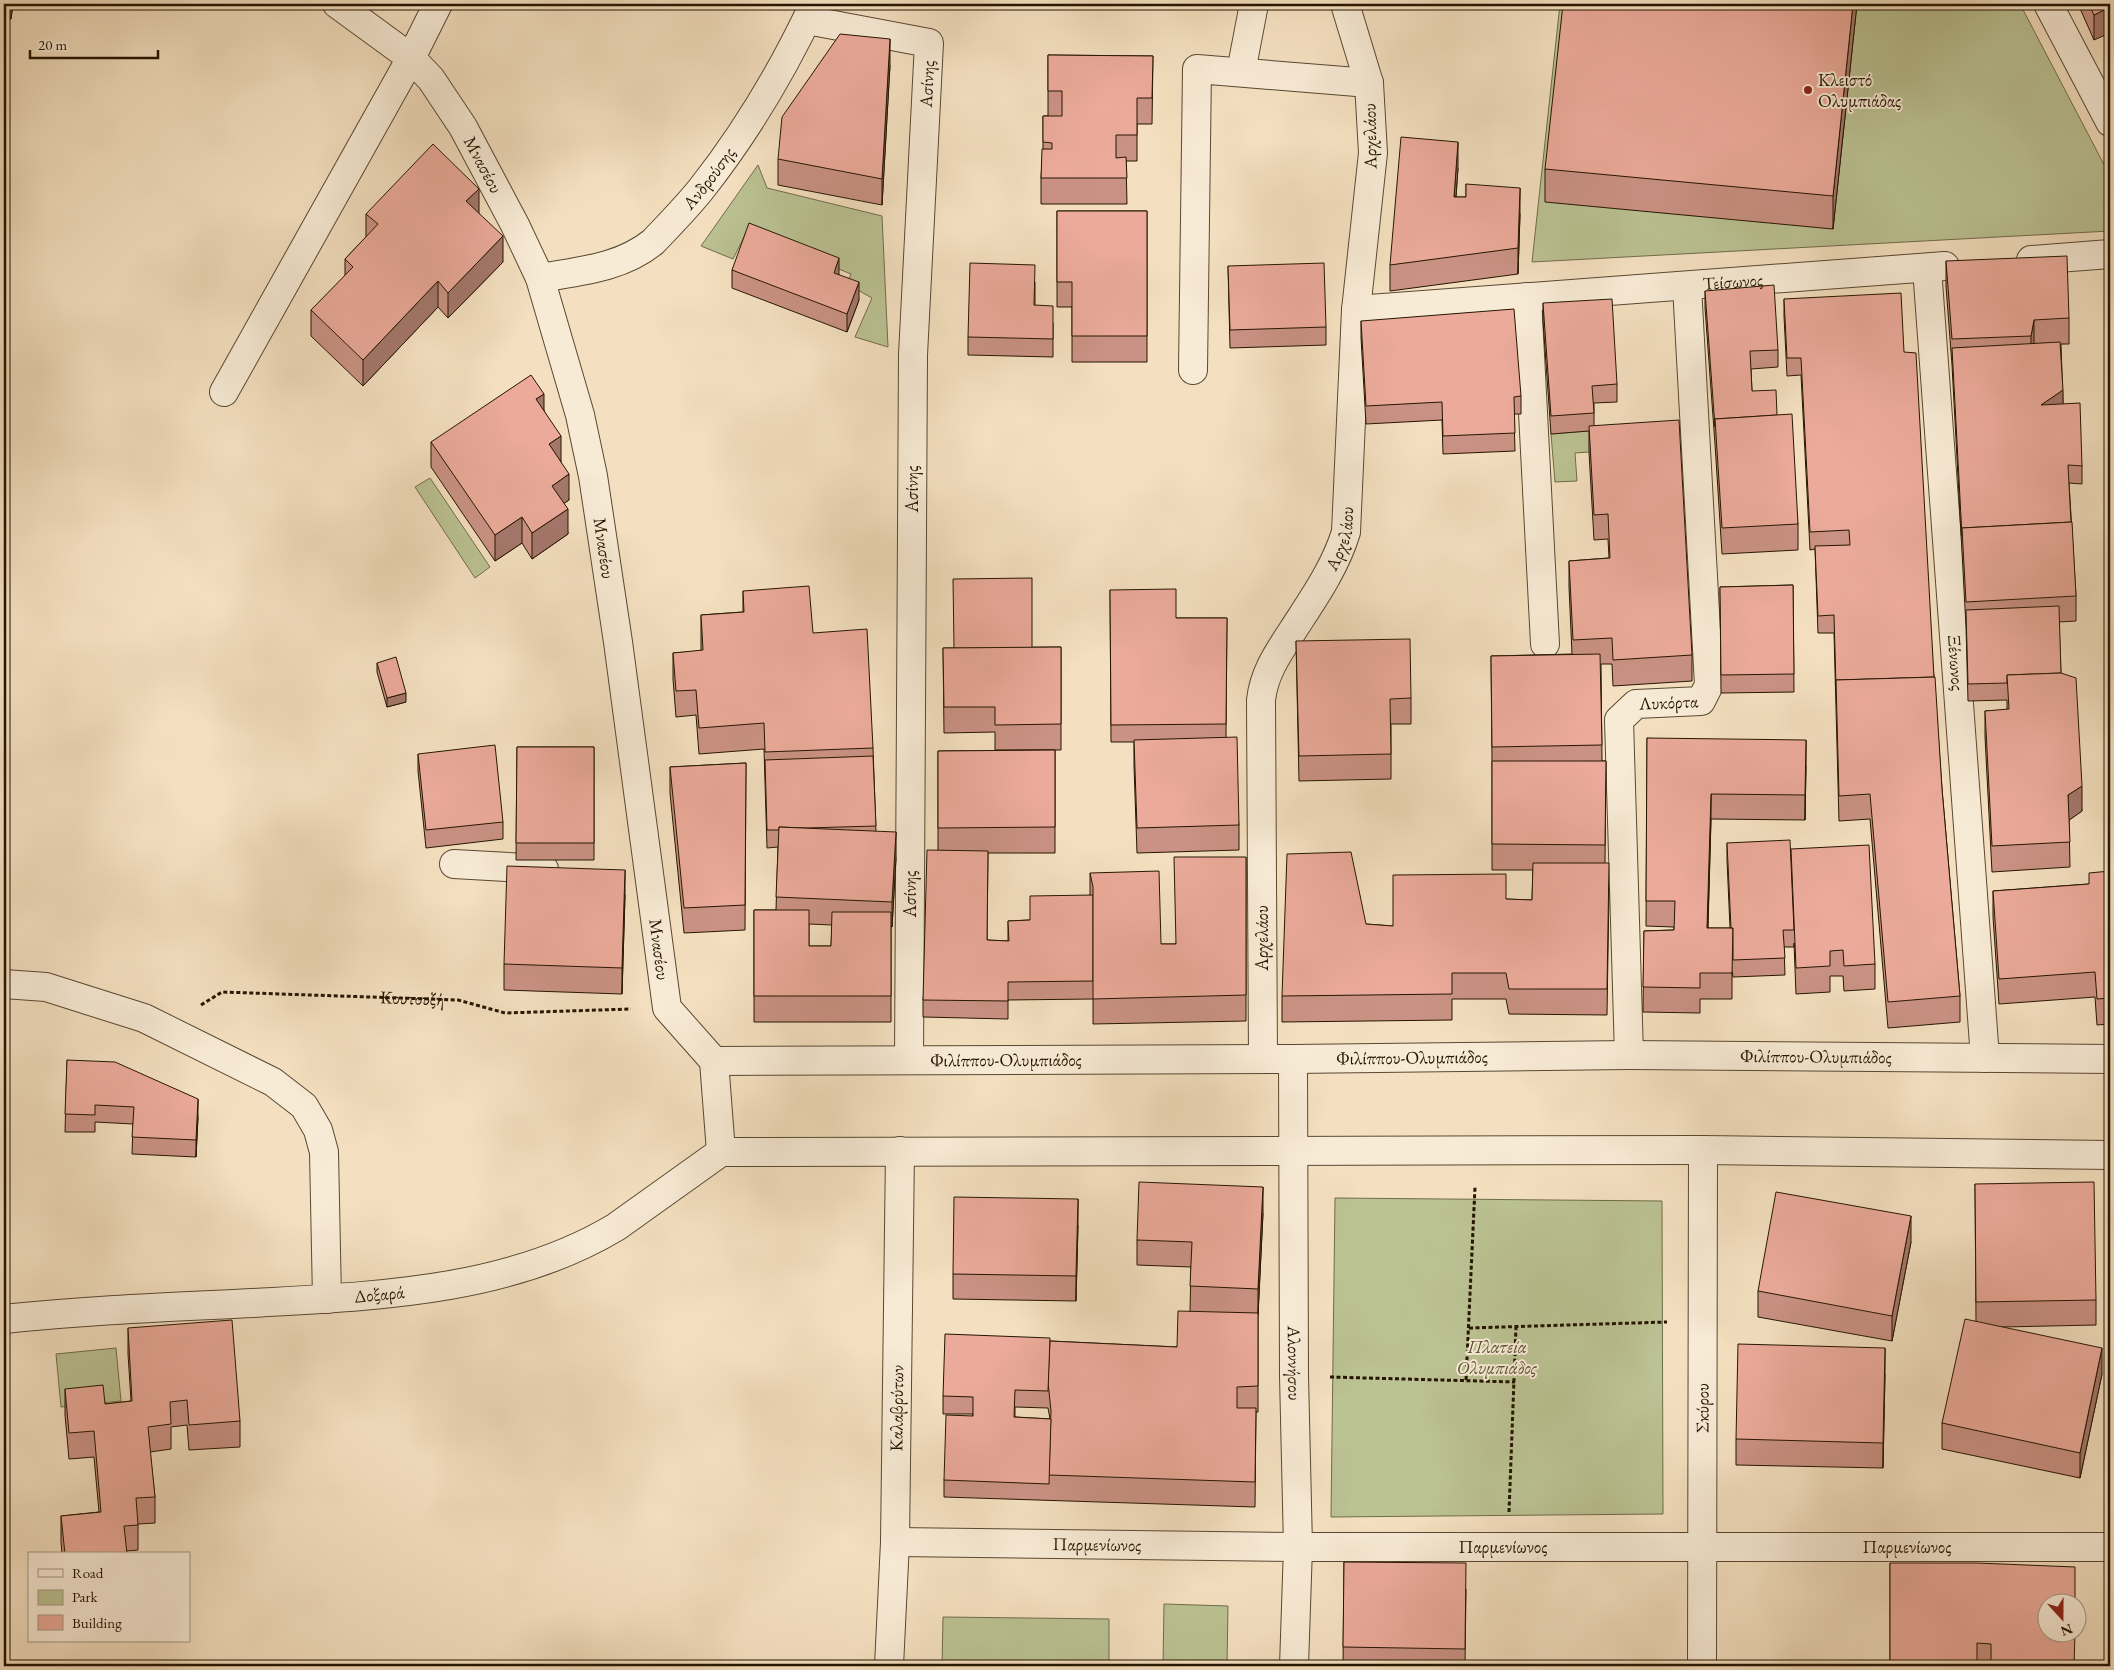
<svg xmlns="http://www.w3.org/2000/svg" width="2114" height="1670" font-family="'EB Garamond',serif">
	<rect width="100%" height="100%" fill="#f4e0c0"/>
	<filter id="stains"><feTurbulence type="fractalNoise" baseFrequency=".004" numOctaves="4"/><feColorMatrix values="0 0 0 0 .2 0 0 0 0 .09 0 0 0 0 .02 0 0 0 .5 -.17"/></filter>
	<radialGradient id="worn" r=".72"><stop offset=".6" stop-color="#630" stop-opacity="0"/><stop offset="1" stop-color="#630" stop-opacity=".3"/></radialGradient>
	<g fill="#bbc293" stroke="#706c4a">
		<path d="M1560,4H2020L2110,176V231L1532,262Z"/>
		<path d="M758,165L767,188L882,216L888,347L855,337L872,298L847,284L851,274L747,231L733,259L701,246Z"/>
		<path d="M1620,428L1589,452L1575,453L1577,481L1555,482L1551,434Z"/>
		<path d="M430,478L490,567L475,578L415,487Z"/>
		<path d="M1335,1198L1662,1201L1663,1514L1331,1517Z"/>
		<path d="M116,1348L121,1401L61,1407L56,1354Z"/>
		<path d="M1164,1604L1228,1606L1227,1666H1163Z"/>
		<path d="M943,1617L1109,1619V1666H942Z"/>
	</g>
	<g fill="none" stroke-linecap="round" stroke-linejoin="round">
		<g stroke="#594831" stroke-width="30">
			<g id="street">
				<path id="s2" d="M337,4L411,58L431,79L463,127L515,225L540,278L580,415L593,476L618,642L667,1008L714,1061L721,1152"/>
				<path d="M2048,4L2110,122"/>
				<path d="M807,20L929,43L913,355L909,1060"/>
				<path d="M1241,72L1254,4"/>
				<path d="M2031,260L2110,254"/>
				<path id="s3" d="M1927,268L1985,1058"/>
				<path id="s4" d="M540,278C580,271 621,268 653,242C670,224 687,207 702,188C746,132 784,68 814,4"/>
				<path d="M1527,297L1545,644"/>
				<path id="s5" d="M1356,310L1945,266"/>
				<path d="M1193,370L1197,69L1369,83"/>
				<path d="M224,392L411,58L438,4"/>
				<path d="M454,864L544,869"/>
				<path d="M4,984L46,987L144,1018L273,1082L304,1106L318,1130L324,1152L327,1299"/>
				<path id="s6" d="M1629,1055L1619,720L1636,704L1701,701L1709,685L1687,286"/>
				<path id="s7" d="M1263,1059L1261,700C1264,673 1278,653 1293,630C1313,599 1335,568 1346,532L1356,310L1373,153L1369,83L1345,4"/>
				<path id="s8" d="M1293,1059L1294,1376L1298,1547L1294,1666"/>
				<path id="s9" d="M714,1061L1293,1059L1629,1055L2110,1059"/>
				<path d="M721,1152L1703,1150L2110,1155"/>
				<path id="s10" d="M4,1319C87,1310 170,1307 253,1303C375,1296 508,1292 616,1227L721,1152"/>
				<path id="s11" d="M895,1542L1298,1547H2110"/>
				<path id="s12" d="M889,1666L895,1542L900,1151"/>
				<path id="s13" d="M1702,1666L1703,1150"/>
			</g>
		</g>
		<g stroke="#251501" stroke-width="3" stroke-dasharray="4 2.5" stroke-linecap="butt">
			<path id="s1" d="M201,1005L222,992L458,1000L505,1013L631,1009"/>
			<path d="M1469,1328L1667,1322"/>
			<path d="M1330,1377L1515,1382"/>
			<path d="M1466,1380L1475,1187"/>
			<path d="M1509,1512L1516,1327"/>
		</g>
		<use href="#street" stroke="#f8ebd6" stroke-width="28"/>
	</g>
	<g fill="#ca9284" stroke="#251501" fill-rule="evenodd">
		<path d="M4,4H13L11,19L4,18Z"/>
		<path d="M1857,4L1833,229L1545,202V169Z"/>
		<path d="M2078,4H2110L2094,40Z"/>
		<path d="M1048,55L1153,56L1152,124H1137V161H1126L1127,204H1041V178L1043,149V116H1048Z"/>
		<path d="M890,65L882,205L778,185V159Z"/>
		<path d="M1458,168L1456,197H1466V184L1520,214L1518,274L1390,291V265Z"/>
		<path d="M1057,211H1147V362H1072V307H1057Z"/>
		<path d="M479,213L503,262L448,318L438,307L363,386L311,336V310L345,276V259L366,237V214Z"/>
		<path d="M1946,261L2069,318V344H2061L2063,404L2082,466V484L2069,483L2076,596V621L2059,622L2061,673L2082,811L2069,820L2070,867L1992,872L1985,737V711L2007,710V700L1968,701L1966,627L1952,365L1946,286Z"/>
		<path d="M1228,266L1326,327V345L1230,348Z"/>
		<path d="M2105,269H2110V413L2105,287Z"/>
		<path d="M732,270L839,275L859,300L847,332L732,288Z"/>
		<path d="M1035,282V305L1053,323V357L968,355V337Z"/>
		<path d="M1705,291L1778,350V367L1751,369L1752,391L1777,415L1798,524V550L1722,554L1715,444L1705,308Z"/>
		<path d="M1784,299L1904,352L1934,677L1942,789L1960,996V1022L1888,1028L1870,819L1839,821L1834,633H1818L1815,549L1810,550L1801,375L1787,376L1784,316Z"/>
		<path d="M1543,303L1617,384V402L1594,403V426L1692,655V681L1613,686L1612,664H1601L1602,761H1606L1605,863L1609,889L1607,1015L1509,1014L1506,999H1452V1020L1282,1022V996L1366,924L1393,926L1506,899L1532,900L1533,870H1492V761L1491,656L1572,654L1569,587V561L1609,558L1608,539L1594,540L1589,452V431L1551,434L1543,321Z"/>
		<path d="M1361,321L1521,396V414H1514L1515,451L1443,454L1442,420L1366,424L1361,338Z"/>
		<path d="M544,410L561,461L569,500L564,503L568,534L532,559L522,543L495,561L431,467V442Z"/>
		<path d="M1793,585L1794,692L1721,693L1720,587Z"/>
		<path d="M1110,590L1176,618H1227L1226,738L1239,825V850L1137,853L1134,766V742H1111Z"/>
		<path d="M743,591L813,633L873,748L876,832L896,858L892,927H891V1022H754V910H776L778,847L767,848L764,749L699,754L696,715L676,717L673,679V653L701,651V615L743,612ZM809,924L832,925L831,946H809Z"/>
		<path d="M1296,641L1411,698V724H1391V779L1299,781Z"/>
		<path d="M1061,647V750H995V732L944,733L943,648Z"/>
		<path d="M377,663L406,702L387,707L377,672Z"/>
		<path d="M1647,738L1806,766L1805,820L1711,819L1708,928H1730L1727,860V843L1791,855L1875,964V989L1844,991L1843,976H1830V992L1796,994L1794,943V947H1784L1785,975L1733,977L1732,971V999H1700V1013L1643,1012L1644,931L1674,930V927L1646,926Z"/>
		<path d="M517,747H594V860H516Z"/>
		<path d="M1055,750V853H988L987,940L1008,941V921L1030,920L1090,895V873L1161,944H1175L1246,857V1021L1093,1024V999L1008,1000V1019L923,1017V1000L938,850V751Z"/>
		<path d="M418,754L503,822V839L426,848L418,771Z"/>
		<path d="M746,763L745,930L684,933L670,793V767Z"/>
		<path d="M2110,871V1024L2097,1025L2095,997L1999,1004L1993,917V891L2089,884Z"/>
		<path d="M625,895L622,994L504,990V964Z"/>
		<path d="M67,1060L198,1117L196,1157L132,1154L133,1124L95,1122V1132H65Z"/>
		<path d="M1975,1184L2096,1300V1325L2002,1327L2102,1374L2080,1478L1942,1449V1423L1976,1322Z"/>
		<path d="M1263,1213L1258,1315V1412H1256L1255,1507L944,1497V1480L973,1414H943V1396L1050,1341L1177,1347L1190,1311L1191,1267L1137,1265V1240ZM1015,1407L1048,1408L1050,1419L1015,1417Z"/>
		<path d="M1078,1225L1076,1301L953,1299V1274Z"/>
		<path d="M1911,1242L1892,1341L1758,1317V1291Z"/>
		<path d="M128,1328L240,1421V1447L189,1450L187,1425L171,1427V1449L150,1452L155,1497V1523L138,1524V1550L127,1551V1554H62L61,1542V1516L99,1512L94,1457L69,1459L65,1415V1389L105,1404L131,1401L128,1354Z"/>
		<path d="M1885,1374L1883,1468L1736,1465V1439Z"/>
		<path d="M1344,1562L1466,1589L1465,1666H1343Z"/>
		<path d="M1890,1563L2074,1666H1890Z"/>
	</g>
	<g fill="#a4776c" stroke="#251501">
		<path d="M11,4H13L11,19Z"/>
		<path d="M1853,4H1857L1833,229V196Z"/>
		<path d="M2110,7V33L2094,40V15Z"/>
		<path d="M890,39V65L882,205V179Z"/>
		<path d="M1458,142V168L1454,222V197Z"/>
		<path d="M1520,188V214L1518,274V248Z"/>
		<path d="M479,189V214L466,201Z"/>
		<path d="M503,236V262L448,318V293Z"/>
		<path d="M839,258V275L834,273Z"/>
		<path d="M438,281V307L363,386V360Z"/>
		<path d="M859,282V300L847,332V314Z"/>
		<path d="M2034,320V346L2031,361V336Z"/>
		<path d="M2063,390V408L2041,405Z"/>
		<path d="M544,394V419L536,399Z"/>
		<path d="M561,436V461L549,470V444Z"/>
		<path d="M569,474V500L552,512V486Z"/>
		<path d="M568,509V534L532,559V533Z"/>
		<path d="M522,517V543L495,561V535Z"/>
		<path d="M406,693V702L387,707V698Z"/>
		<path d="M1806,740V766L1805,820V795Z"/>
		<path d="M2082,786V811L2068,821V795Z"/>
		<path d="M1711,794V819L1707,954V928Z"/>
		<path d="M896,832V858L892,927V902Z"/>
		<path d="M625,870V895L622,994V968Z"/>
		<path d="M198,1099V1117L196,1157V1140Z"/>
		<path d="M1263,1187V1213L1258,1315V1289Z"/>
		<path d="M1078,1199V1225L1076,1301V1276Z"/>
		<path d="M1911,1216V1242L1892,1341V1316Z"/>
		<path d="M1885,1348V1374L1883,1468V1443Z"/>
		<path d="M2102,1348V1374L2080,1478V1453Z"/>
	</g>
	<g fill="#ebaa9a" stroke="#251501">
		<path d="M1563,4H1853L1833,196L1545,169Z"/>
		<path d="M2089,4H2110V7L2094,15Z"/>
		<path d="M840,34L890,39L882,179L778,159L782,117Z"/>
		<path d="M1048,55L1153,56L1152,98H1137V135H1116V158L1126,157L1127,178H1041L1042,149H1052V143L1043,142V116H1062V91H1048Z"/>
		<path d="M1401,137L1458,142L1454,197H1466V184L1520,188L1518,248L1390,265Z"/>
		<path d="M433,144L479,189L466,201L503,236L448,293L438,281L363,360L311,310L353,267L345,259L378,224L366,214Z"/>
		<path d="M1057,211H1147V336H1072V282H1057Z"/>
		<path d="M749,223L839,258L834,273L859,282L847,314L732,270Z"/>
		<path d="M2067,256L2069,318L2034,320L2031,336L1952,339L1946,261Z"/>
		<path d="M970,263L1035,265L1034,305L1053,306V339L968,337Z"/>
		<path d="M1324,263L1326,327L1230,330L1228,266Z"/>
		<path d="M2105,269H2110V396Z"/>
		<path d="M1774,285L1778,350L1750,351L1752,391L1776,390L1777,415L1715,419V427L1705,291Z"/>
		<path d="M1901,293L1904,352L1916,353L1934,677L1836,680V687L1834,615L1818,616L1815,546L1850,545L1849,530L1810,532L1801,358H1787L1784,299Z"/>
		<path d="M1612,299L1617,384L1592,386L1594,413L1551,416L1543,303Z"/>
		<path d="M1514,309L1521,396L1514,397L1515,433L1443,436L1442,402L1366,406L1361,321Z"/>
		<path d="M2060,342L2063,390L2041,405L2080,403L2082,466L2068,465L2071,522L1962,528V536L1952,348Z"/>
		<path d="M531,375L544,394L536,399L561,436L549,444L569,474L552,486L568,509L532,533L522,517L495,535L431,442Z"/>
		<path d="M1792,414L1798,524L1722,528L1715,419Z"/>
		<path d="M1679,420L1692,655L1613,660L1612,638L1573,640L1569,561L1610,558L1608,514L1594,515L1589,426Z"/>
		<path d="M2072,522L2076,596L1966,602L1962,528Z"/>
		<path d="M1032,578V648H954L953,579Z"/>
		<path d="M1793,585L1794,674L1721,675L1720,587Z"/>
		<path d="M809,586L813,633L867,629L873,748L765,752L764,723L699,728L696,690L676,691L673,653L703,650L701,615L744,612L743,591Z"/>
		<path d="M1176,589V618H1227L1226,724L1111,725L1110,590Z"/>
		<path d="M2059,606L2061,673L2007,675V683L1968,684L1966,610Z"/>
		<path d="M1410,639L1411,698L1390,699L1391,754L1299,756L1296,641Z"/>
		<path d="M1061,647V724L995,725V707H944L943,648Z"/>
		<path d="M1600,654L1602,745L1492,747L1491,656Z"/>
		<path d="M396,657L406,693L387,698L377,663Z"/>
		<path d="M2061,673L2076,678L2082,786L2068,795L2070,842L1992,846L1985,711L2009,709L2007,675Z"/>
		<path d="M1935,677L1942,789L1960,996L1888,1002L1870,794L1839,796L1836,680Z"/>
		<path d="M1237,737L1239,825L1137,828L1134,740Z"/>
		<path d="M1647,738L1806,740L1805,795L1711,794L1707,928H1733L1732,973H1700V988L1643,987L1644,931L1674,930L1675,901H1646Z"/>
		<path d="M495,745L503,822L426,830L418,754Z"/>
		<path d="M517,747H594V843H516Z"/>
		<path d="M1055,750V827L938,828V751Z"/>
		<path d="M873,756L876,826L806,828L779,827V830H767L765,760Z"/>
		<path d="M1492,761H1606L1605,845L1492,844Z"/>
		<path d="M746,763L745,905L684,908L670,767Z"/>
		<path d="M779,827L896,832L892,902L776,897Z"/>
		<path d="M1790,840L1794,930H1783L1785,958L1733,960V928H1731L1727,843Z"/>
		<path d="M1869,845L1875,964L1844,966L1843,950L1830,951V966L1796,968L1791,849Z"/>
		<path d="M927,850L988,851L987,940L1009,941L1008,921L1030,920V896L1093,895V981L1008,982V1001L923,1000Z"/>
		<path d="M1351,852L1366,924L1393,926V875L1506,874V899L1532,900L1533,863H1609L1607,989H1509L1506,973H1452V994L1282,996L1287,854Z"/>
		<path d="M1174,857H1246V995L1093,999V887L1090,873L1159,871L1161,944H1176Z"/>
		<path d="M507,866L625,870L622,968L504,964Z"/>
		<path d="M2110,871V998L2097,999L2095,972L1999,979L1993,891L2089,884V873Z"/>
		<path d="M754,910H809V946H831L832,912H891V996H754Z"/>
		<path d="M67,1060L115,1062L198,1099L196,1140L132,1137L134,1107L95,1105V1115L65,1114Z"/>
		<path d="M1139,1182L1263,1187L1258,1289L1190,1286L1192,1242L1137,1240Z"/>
		<path d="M2094,1182L2096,1300L1976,1302L1975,1184Z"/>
		<path d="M1776,1192L1911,1216L1892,1316L1758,1291Z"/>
		<path d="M954,1197L1078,1199L1076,1276L953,1274Z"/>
		<path d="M1178,1311L1258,1313V1386L1237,1387V1408H1256L1255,1482L1049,1475L1051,1411L1048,1382L1050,1341L1177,1347Z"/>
		<path d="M1965,1319L2102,1348L2080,1453L1942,1423Z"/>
		<path d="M232,1320L240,1421L189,1425L187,1400L170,1402L171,1424L148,1427L155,1497L136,1498L138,1525L124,1526L127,1554H65L61,1516L101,1512L94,1431L69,1433L65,1389L103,1385L105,1404L132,1401L128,1328Z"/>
		<path d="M945,1334L1050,1338L1048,1391L1015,1390L1014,1417L1051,1419L1049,1484L944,1480L946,1415L973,1416V1397L943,1396Z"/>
		<path d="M1738,1344L1885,1348L1883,1443L1736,1439Z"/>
		<path d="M1344,1562L1466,1563L1465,1649L1343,1647Z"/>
		<path d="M1890,1563H1977L2075,1567V1602H2046V1632H2075L2074,1666H1991V1644L1977,1643V1665L1970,1664V1666H1890Z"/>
	</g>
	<circle fill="#8f2418" stroke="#f8ebd6" stroke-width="2" cx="1808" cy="90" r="5"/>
	<g text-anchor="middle" stroke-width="4" stroke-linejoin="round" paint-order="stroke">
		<g font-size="18" fill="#251501" stroke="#f8ebd6" text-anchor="start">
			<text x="1818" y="86">Κλειστό<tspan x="1818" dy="21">Ολυμπιάδας</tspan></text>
		</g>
		<g font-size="18" fill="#251501" stroke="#f8ebd6">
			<text transform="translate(927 84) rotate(-87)" y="6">Ασίνης</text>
			<text transform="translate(1370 136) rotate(-91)" y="6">Αρχελάου</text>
			<text dy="6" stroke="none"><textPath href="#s2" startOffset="221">Μνασέου</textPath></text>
			<text dy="6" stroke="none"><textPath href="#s4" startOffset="205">Ανδρούσης</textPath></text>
			<text dy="6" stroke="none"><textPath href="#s5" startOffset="378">Τείσωνος</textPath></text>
			<text transform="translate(912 489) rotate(-90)" y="6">Ασίνης</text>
			<text dy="6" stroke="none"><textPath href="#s7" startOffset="541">Αρχελάου</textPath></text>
			<text dy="6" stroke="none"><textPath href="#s2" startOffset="626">Μνασέου</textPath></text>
			<text dy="6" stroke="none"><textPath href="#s3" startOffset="396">Ξένωνος</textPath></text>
			<text dy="6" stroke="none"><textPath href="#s6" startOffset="391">Λυκόρτα</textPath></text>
			<text transform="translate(910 894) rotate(-90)" y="6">Ασίνης</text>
			<text transform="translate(1262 938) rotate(-90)" y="6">Αρχελάου</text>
			<text dy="6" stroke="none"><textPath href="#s2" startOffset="1031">Μνασέου</textPath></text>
			<text dy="6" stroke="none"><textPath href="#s1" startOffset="215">Κουτουζή</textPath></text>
			<text dy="6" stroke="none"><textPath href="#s9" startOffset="1102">Φιλίππου-Ολυμπιάδος</textPath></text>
			<text dy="6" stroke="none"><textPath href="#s9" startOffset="698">Φιλίππου-Ολυμπιάδος</textPath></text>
			<text dy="6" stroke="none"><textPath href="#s9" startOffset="292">Φιλίππου-Ολυμπιάδος</textPath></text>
			<text dy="6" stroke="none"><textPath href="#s10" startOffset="376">Δοξαρά</textPath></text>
			<text dy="6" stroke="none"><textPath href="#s8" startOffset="304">Αλοννήσου</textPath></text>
			<text dy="6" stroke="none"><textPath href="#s13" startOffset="258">Σκύρου</textPath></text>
			<text dy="6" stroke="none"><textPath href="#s12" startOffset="258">Καλαβρύτων</textPath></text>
			<text dy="6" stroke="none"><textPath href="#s11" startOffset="202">Παρμενίωνος</textPath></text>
			<text dy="6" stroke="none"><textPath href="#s11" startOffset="608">Παρμενίωνος</textPath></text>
			<text dy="6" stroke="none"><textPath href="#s11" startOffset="1012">Παρμενίωνος</textPath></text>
		</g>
		<g font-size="18" font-style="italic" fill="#5a5234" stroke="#f8ebd6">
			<text x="1497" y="1353">Πλατεία<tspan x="1497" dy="21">Ολυμπιάδος</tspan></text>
		</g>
	</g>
	<rect width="2114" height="1670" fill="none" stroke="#f4e0c0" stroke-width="20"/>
	<rect x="5" y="5" width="2104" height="1660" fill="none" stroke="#251501" stroke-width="2.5"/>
	<rect x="10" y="10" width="2094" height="1650" fill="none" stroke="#251501"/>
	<rect x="28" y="1552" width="162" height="90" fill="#f8ebd6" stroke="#a49581"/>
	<rect x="38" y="1569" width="25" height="8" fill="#f8ebd6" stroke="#a49581"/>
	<text x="72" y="1578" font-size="15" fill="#251501">Road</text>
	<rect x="38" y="1590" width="25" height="15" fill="#bbc293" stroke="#a49581"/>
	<text x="72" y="1602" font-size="15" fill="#251501">Park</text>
	<rect x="38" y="1615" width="25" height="15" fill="#ebaa9a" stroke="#a49581"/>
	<text x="72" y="1628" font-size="15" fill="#251501">Building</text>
	<g transform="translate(2062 1618) rotate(159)"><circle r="24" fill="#f8ebd6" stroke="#a49581"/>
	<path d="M0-4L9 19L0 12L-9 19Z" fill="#8f2418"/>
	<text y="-8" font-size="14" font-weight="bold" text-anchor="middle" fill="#251501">N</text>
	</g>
	<path d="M30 50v8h128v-8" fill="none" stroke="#251501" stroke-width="2.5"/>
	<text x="38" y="50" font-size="15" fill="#251501" stroke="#f8ebd6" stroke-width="4" paint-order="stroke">20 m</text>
	<rect width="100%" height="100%" filter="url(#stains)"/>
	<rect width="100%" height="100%" fill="url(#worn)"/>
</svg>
